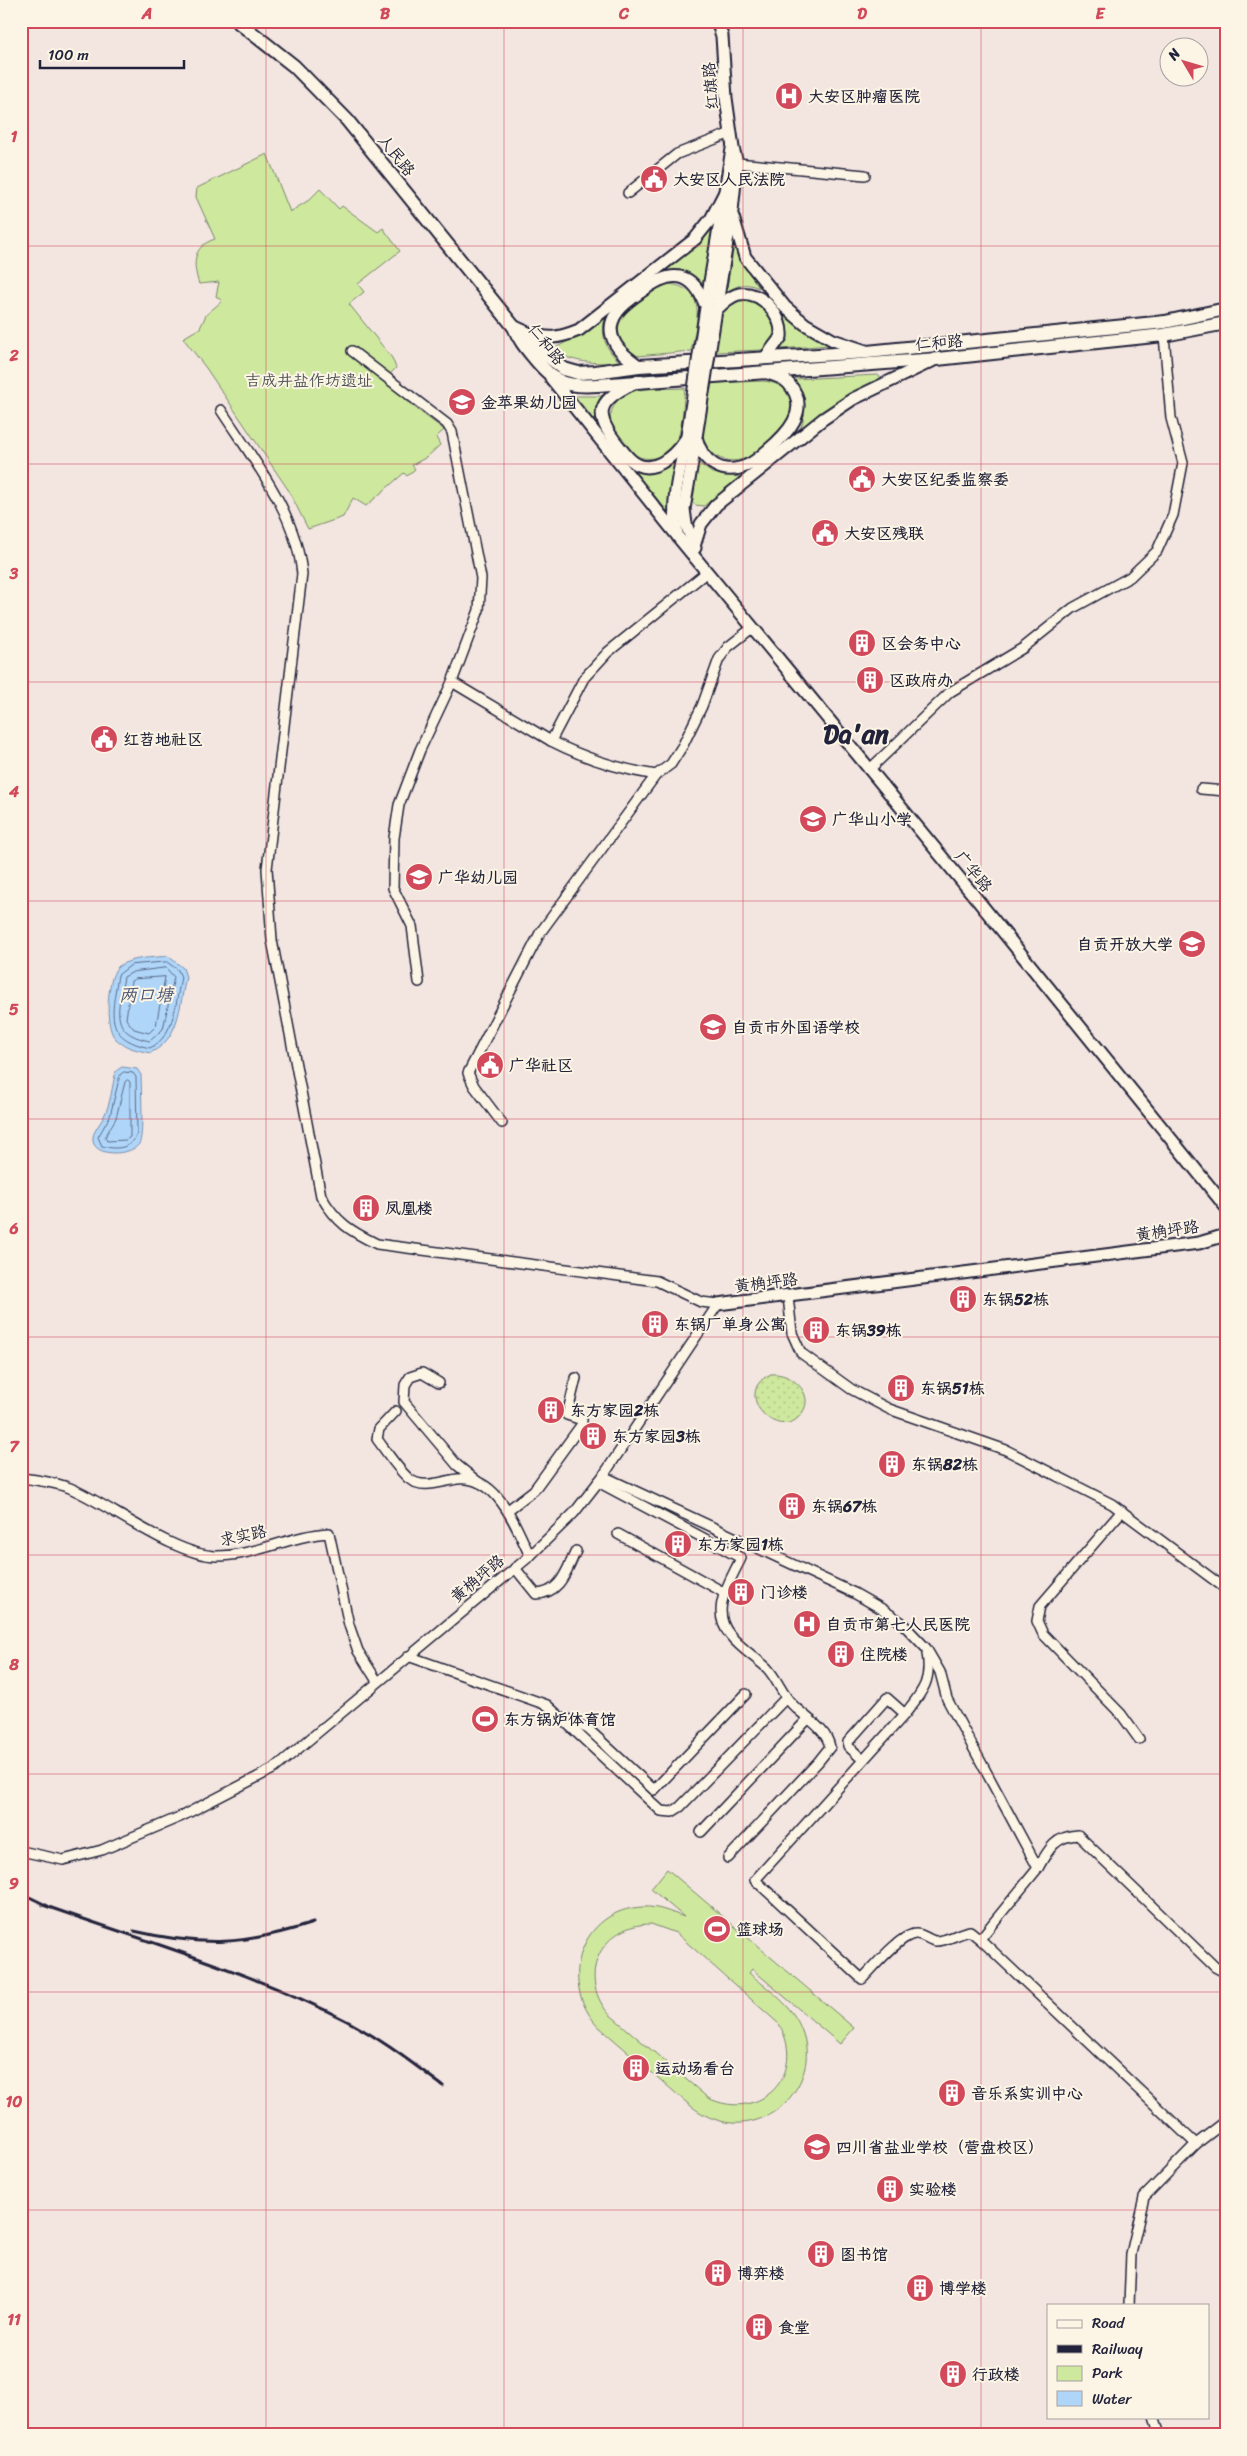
<svg xmlns="http://www.w3.org/2000/svg" width="1247" height="2456" font-family="Sriracha,'LXGW WenKai TC',sans-serif">
	<defs>
		<pattern id="grass-dots" width="8" height="8" patternUnits="userSpaceOnUse" patternTransform="scale(1.25)"><rect width="8" height="8" fill="#cee89e"/><path d="M2 2h.1M6 6h.1" fill="none" stroke="#b1c789" stroke-width="1.8" stroke-linecap="round"/></pattern>
	</defs>
	<rect width="100%" height="100%" fill="#f3e5e0"/>
	<filter id="ink" filterUnits="userSpaceOnUse"><feTurbulence type="fractalNoise" baseFrequency=".02" numOctaves="2"/><feDisplacementMap in="SourceGraphic" scale="10" xChannelSelector="R" yChannelSelector="G"/><feConvolveMatrix kernelMatrix="1 2 1 2 8 2 1 2 1" color-interpolation-filters="sRGB"/></filter>
	<g filter="url(#ink)">
		<path fill="url(#grass-dots)" stroke="#78856c" d="M771,1374C791,1372 816,1394 802,1413C780,1446 729,1393 771,1374Z"/>
		<g fill="#cee89e" stroke="#78856c" fill-rule="evenodd">
			<path d="M267,154L290,212L309,200L320,189L339,209L342,206L378,232L383,228L400,251L358,284L364,292L349,304L392,358L396,368L387,377C393,395 430,418 444,430L436,437L440,445L427,457L412,465L415,469L407,476L404,473L366,506L353,498L343,517L308,529L289,491L206,368L183,338L200,328L206,315L222,301L216,296L219,282L199,284C192,263 193,246 215,239L196,197L197,188Z"/>
			<path d="M714,227L704,286C692,274 680,271 663,271L697,244Z"/>
			<path d="M734,245L759,288C745,282 739,284 726,293Z"/>
			<path d="M670,284C709,290 696,324 691,351L637,356C610,337 614,319 639,301C650,293 658,287 670,284Z"/>
			<path d="M736,299C741,299 748,298 752,300C776,309 783,334 762,350L716,352L722,312Z"/>
			<path d="M606,313C600,335 604,348 621,363C598,363 576,364 556,352L555,348L585,332Z"/>
			<path d="M783,314L796,325L829,345L781,349C788,335 789,328 783,314Z"/>
			<path d="M878,375L882,379L879,381L800,430C809,408 801,398 794,379Z"/>
			<path d="M763,381C832,388 757,485 714,455C709,451 703,446 703,440C701,425 709,399 712,383Z"/>
			<path d="M685,388C683,404 683,423 678,438C675,445 670,451 662,455C638,467 620,446 610,424C610,381 654,390 685,388Z"/>
			<path d="M573,396H603L596,407L595,423Z"/>
			<path d="M697,462L712,473L740,477L704,506L695,505L691,500Z"/>
			<path d="M675,463L668,512L634,471C651,474 661,472 675,463Z"/>
			<path d="M667,1869L854,2028L840,2044L752,1969L749,1973C769,1990 793,2005 802,2031C822,2083 769,2137 717,2120C696,2114 681,2097 664,2083C642,2064 620,2045 598,2026C557,1982 581,1909 643,1907C658,1906 670,1912 684,1917L651,1889ZM651,1924L676,1933L779,2024C808,2075 760,2123 708,2098L608,2013C576,1974 603,1924 651,1924Z"/>
		</g>
		<g fill="#afd6f9" stroke="#778ead">
			<path d="M168,956L183,968L186,977C179,1007 180,1039 150,1053C138,1050 124,1048 115,1038C104,1027 107,974 119,966C132,957 153,958 168,956Z"/>
			<path d="M122,1067L137,1069L141,1075C141,1087 144,1137 139,1144C131,1156 90,1158 93,1137C94,1130 101,1123 104,1116C111,1103 112,1086 116,1071Z"/>
		</g>
		<g fill="none" stroke-linecap="round" stroke-linejoin="round">
			<g stroke="#5a6a87" stroke-width="1">
				<path d="M167,962L178,970L181,977C176,1001 175,1036 150,1048C103,1038 112,1014 118,975L131,965Z"/>
				<path d="M166,968L174,977L163,1029L150,1041C109,1033 118,1011 124,977L133,972Z"/>
				<path d="M165,977L156,1026L149,1033L134,1029L126,1019L131,981L135,979Z"/>
				<path d="M124,1072L133,1073L136,1077L137,1133C133,1149 116,1150 102,1146L98,1137L110,1116L120,1075Z"/>
				<path d="M128,1080L130,1082V1137L126,1140L107,1141L105,1137L116,1118L125,1082Z"/>
			</g>
			<g stroke="#22223b" stroke-width="12">
				<g id="street">
					<path d="M737,163L865,175"/>
					<path d="M628,193L677,154L731,133"/>
					<path d="M352,351L447,424L452,432L481,578L479,610L452,682L551,741"/>
					<path d="M707,572L608,652L584,678L551,741C584,758 619,769 656,775L671,764L683,745L702,706L719,659L728,647L752,628"/>
					<path d="M869,770L950,692L1023,648L1073,608L1130,577L1157,551L1173,515L1183,463L1171,418L1164,335"/>
					<path d="M1201,789L1226,791"/>
					<path d="M419,982L412,926L393,888L394,838L399,805L420,750L452,682"/>
					<path d="M502,1123L474,1086L468,1073L540,933L656,775"/>
					<path d="M788,1296L792,1333L801,1353L851,1389L889,1409L1006,1450L1112,1504L1226,1589"/>
					<path d="M439,1383L422,1373L410,1377L405,1385L404,1402L457,1465L478,1482"/>
					<path d="M396,1411L379,1429L377,1439C386,1451 396,1467 408,1478C421,1489 437,1483 452,1480C496,1470 515,1525 530,1556"/>
					<path d="M603,1476L854,1593L882,1609L901,1622L926,1648L940,1672L947,1699L1038,1868L980,1939L1196,2144L1144,2197L1131,2254L1129,2305"/>
					<path d="M21,1478C38,1480 54,1482 70,1488C110,1505 175,1556 217,1556C255,1556 291,1535 329,1533L349,1625L358,1651L377,1681"/>
					<path d="M598,1482L741,1558C730,1582 709,1610 730,1635C740,1648 755,1657 767,1668C779,1681 781,1695 796,1708C808,1719 827,1730 830,1747L818,1762L728,1858"/>
					<path d="M508,1510L534,1490L582,1424V1420L567,1415L576,1378"/>
					<path d="M1122,1511L1040,1606L1037,1621L1043,1634L1121,1714L1139,1739"/>
					<path d="M618,1534L725,1593"/>
					<path d="M515,1568L536,1594C561,1593 566,1571 576,1551"/>
					<path d="M927,1653C932,1682 922,1692 905,1714L755,1880L862,1979C873,1968 900,1935 915,1934C923,1933 929,1941 936,1941C948,1941 958,1933 970,1931L980,1939"/>
					<path d="M408,1656L547,1705L661,1811L672,1812L680,1807L785,1699"/>
					<path d="M568,1719L588,1729L654,1790L746,1694"/>
					<path d="M863,1760L848,1746V1742L887,1698L905,1714"/>
					<path d="M701,1832L808,1719"/>
					<path d="M21,1851L63,1860L102,1850L182,1816L275,1768L530,1556L574,1513L603,1476L718,1304L701,1302L657,1281L377,1244C350,1231 337,1223 321,1196L272,940L267,869L302,574C296,512 254,461 221,410"/>
					<path d="M1038,1868C1048,1850 1055,1836 1078,1835L1215,1967L1226,1973"/>
					<path d="M1196,2144L1226,2121"/>
					<path d="M1154,2417L1160,2435"/>
				</g>
			</g>
			<g stroke="#22223b" stroke-width="15">
				<g id="secondary">
					<path d="M733,217L745,257L785,307L805,324L833,340L866,351"/>
					<path d="M706,306L732,149"/>
					<path d="M716,310L732,211L737,163L733,148L726,98L722,36L717,21"/>
					<path d="M716,310C722,304 730,296 739,294C762,290 783,316 781,337L765,358"/>
					<path d="M527,333C549,339 557,339 579,330L695,239L711,219L726,190"/>
					<path d="M639,366C628,358 616,350 612,336C606,315 628,301 642,291C671,269 693,270 706,307"/>
					<path d="M551,378L676,534"/>
					<path d="M632,384C596,401 594,415 618,445C622,450 626,456 631,460C651,478 674,456 685,440"/>
					<path d="M687,436C680,469 669,504 678,537L975,897L1226,1207"/>
					<path d="M696,437C702,462 722,477 748,465C755,462 761,456 767,451C786,435 812,410 789,384C784,377 773,375 765,372"/>
					<path d="M695,543L701,524L716,505L823,419L853,399L932,361"/>
					<path d="M695,548L686,524L684,509L696,439"/>
					<path d="M718,1304L1199,1243L1226,1235"/>
				</g>
			</g>
			<g stroke="#22223b" stroke-width="16">
				<g id="primary">
					<path d="M237,21L294,66L347,120L514,327C519,340 526,348 535,359C556,384 565,387 598,385L937,359L1164,335L1226,323"/>
					<path d="M514,327L527,333L546,355L564,369L578,373L595,372L639,366L867,352L1165,322L1226,309"/>
				</g>
			</g>
			<use href="#street" stroke="#fcf5e5" stroke-width="9"/>
			<use href="#secondary" stroke="#fcf5e5" stroke-width="11"/>
			<use href="#primary" stroke="#fcf5e5" stroke-width="12"/>
			<g stroke="#22223b" stroke-width="3">
				<path d="M21,1893L48,1906"/>
				<path d="M43,1905C142,1940 252,1972 345,2020C380,2038 412,2063 443,2086"/>
				<path d="M134,1931C203,1947 246,1945 313,1923"/>
			</g>
			<g stroke="#22223b" stroke-width="15" stroke-linecap="butt">
				<g id="secondary-bridge">
					<path d="M687,436L706,307"/>
					<path d="M696,437L716,310"/>
				</g>
			</g>
			<use href="#secondary-bridge" stroke="#fcf5e5" stroke-width="11"/>
		</g>
	</g>
	<path fill="none" stroke="#d1495b" stroke-width="1" stroke-opacity="0.55" d="M266,21V2435M504,21V2435M743,21V2435M981,21V2435M21,246H1226M21,464H1226M21,682H1226M21,901H1226M21,1119H1226M21,1337H1226M21,1555H1226M21,1774H1226M21,1992H1226M21,2210H1226"/>
	<defs>
		<g id="hospital-disc" transform="scale(1.4375)"><circle r="9.5" fill="#d1495b" stroke="#fcf5e5"/><path d="M-5-5h3v3.5h4V-5h3V5h-3V1.5h-4V5h-3Z" fill="#fff"/></g>
		<g id="civic-disc" transform="scale(1.4375)"><circle r="9.5" fill="#d1495b" stroke="#fcf5e5"/><path d="M-.6-6.5H3V-4.5H.6V-3L4-1V1h2V6H-6V1h2V-1L-.6-3ZM-1.2 2.5V6h2.4V2.5Z" fill="#fff"/></g>
		<g id="school-disc" transform="scale(1.4375)"><circle r="9.5" fill="#d1495b" stroke="#fcf5e5"/><path d="M0-5L7-2L0 1L-7-2ZM-4 1L0 2.5L4 1V4Q0 6-4 4Z" fill="#fff"/></g>
		<g id="building-disc" transform="scale(1.4375)"><circle r="9.5" fill="#d1495b" stroke="#fcf5e5"/><path d="M-4-6H4V6H1V3H-1V6H-4ZM-2.5-4.3h1.7v1.8h-1.7ZM.8-4.3h1.7v1.8H.8ZM-2.5-1h1.7V.8h-1.7ZM.8-1h1.7V.8H.8Z" fill="#fff"/></g>
		<g id="university-disc" transform="scale(1.4375)"><circle r="9.5" fill="#d1495b" stroke="#fcf5e5"/><path d="M0-5L7-2L0 1L-7-2ZM-4 1L0 2.5L4 1V4Q0 6-4 4Z" fill="#fff"/></g>
		<g id="stadium-disc" transform="scale(1.4375)"><circle r="9.5" fill="#d1495b" stroke="#fcf5e5"/><path d="M0-5a6.5 5 0 1 0 0 10a6.5 5 0 1 0 0-10ZM-3.5-1.8h7v3.6h-7Z" fill="#fff"/></g>
	</defs>
	<g fill-rule="evenodd">
		<use href="#hospital-disc" x="789" y="96"/>
		<use href="#civic-disc" x="654" y="179"/>
		<use href="#school-disc" x="462" y="402"/>
		<use href="#civic-disc" x="862" y="479"/>
		<use href="#civic-disc" x="825" y="533"/>
		<use href="#building-disc" x="862" y="643"/>
		<use href="#building-disc" x="870" y="680"/>
		<use href="#civic-disc" x="104" y="739"/>
		<use href="#school-disc" x="813" y="819"/>
		<use href="#school-disc" x="419" y="877"/>
		<use href="#university-disc" x="1192" y="944"/>
		<use href="#school-disc" x="713" y="1027"/>
		<use href="#civic-disc" x="490" y="1065"/>
		<use href="#building-disc" x="366" y="1208"/>
		<use href="#building-disc" x="963" y="1299"/>
		<use href="#building-disc" x="655" y="1324"/>
		<use href="#building-disc" x="816" y="1330"/>
		<use href="#building-disc" x="901" y="1388"/>
		<use href="#building-disc" x="551" y="1410"/>
		<use href="#building-disc" x="593" y="1436"/>
		<use href="#building-disc" x="892" y="1464"/>
		<use href="#building-disc" x="792" y="1506"/>
		<use href="#building-disc" x="678" y="1544"/>
		<use href="#building-disc" x="741" y="1592"/>
		<use href="#hospital-disc" x="807" y="1624"/>
		<use href="#building-disc" x="841" y="1654"/>
		<use href="#stadium-disc" x="485" y="1719"/>
		<use href="#stadium-disc" x="717" y="1929"/>
		<use href="#building-disc" x="636" y="2068"/>
		<use href="#building-disc" x="952" y="2093"/>
		<use href="#university-disc" x="817" y="2147"/>
		<use href="#building-disc" x="890" y="2189"/>
		<use href="#building-disc" x="821" y="2254"/>
		<use href="#building-disc" x="718" y="2273"/>
		<use href="#building-disc" x="920" y="2288"/>
		<use href="#building-disc" x="759" y="2327"/>
		<use href="#building-disc" x="953" y="2374"/>
	</g>
	<g text-anchor="middle" stroke-width="4" stroke-linejoin="round" paint-order="stroke">
		<g font-size="16" fill="#22223b" stroke="#fcf5e5">
			<text transform="translate(710 86) rotate(-95)" y="6">红旗路</text>
			<text transform="translate(397 155) rotate(51)" y="6">人民路</text>
			<text transform="translate(939 342) rotate(-5)" y="6">仁和路</text>
			<text transform="translate(547 344) rotate(51)" y="6">仁和路</text>
			<text transform="translate(974 871) rotate(50)" y="6">广华路</text>
			<text transform="translate(1167 1230) rotate(-8)" y="6">黄桷坪路</text>
			<text transform="translate(766 1282) rotate(-7)" y="6">黄桷坪路</text>
			<text transform="translate(243 1535) rotate(-12)" y="6">求实路</text>
			<text transform="translate(477 1578) rotate(-40)" y="6">黄桷坪路</text>
		</g>
		<g font-size="16" font-weight="bold" fill="#22223b" stroke="#fcf5e5" text-anchor="start">
			<text x="808" y="102">大安区肿瘤医院</text>
			<text x="673" y="185">大安区人民法院</text>
			<text x="481" y="408">金苹果幼儿园</text>
			<text x="881" y="485">大安区纪委监察委</text>
			<text x="844" y="539">大安区残联</text>
			<text x="881" y="649">区会务中心</text>
			<text x="889" y="686">区政府办</text>
			<text x="123" y="745">红苕地社区</text>
			<text x="832" y="825">广华山小学</text>
			<text x="438" y="883">广华幼儿园</text>
			<text x="1173" y="950" text-anchor="end">自贡开放大学</text>
			<text x="732" y="1033">自贡市外国语学校</text>
			<text x="509" y="1071">广华社区</text>
			<text x="385" y="1214">凤凰楼</text>
			<text x="982" y="1305">东锅52栋</text>
			<text x="674" y="1330">东锅厂单身公寓</text>
			<text x="835" y="1336">东锅39栋</text>
			<text x="920" y="1394">东锅51栋</text>
			<text x="570" y="1416">东方家园2栋</text>
			<text x="612" y="1442">东方家园3栋</text>
			<text x="911" y="1470">东锅82栋</text>
			<text x="811" y="1512">东锅67栋</text>
			<text x="697" y="1550">东方家园1栋</text>
			<text x="760" y="1598">门诊楼</text>
			<text x="826" y="1630">自贡市第七人民医院</text>
			<text x="860" y="1660">住院楼</text>
			<text x="504" y="1725">东方锅炉体育馆</text>
			<text x="736" y="1935">篮球场</text>
			<text x="655" y="2074">运动场看台</text>
			<text x="971" y="2099">音乐系实训中心</text>
			<text x="836" y="2153">四川省盐业学校（营盘校区）</text>
			<text x="909" y="2195">实验楼</text>
			<text x="840" y="2260">图书馆</text>
			<text x="737" y="2279">博弈楼</text>
			<text x="939" y="2294">博学楼</text>
			<text x="778" y="2333">食堂</text>
			<text x="972" y="2380">行政楼</text>
		</g>
		<g font-size="16" fill="#4d5454" stroke="#fcf5e5">
			<text x="309" y="386">吉成井盐作坊遗址</text>
		</g>
		<g font-size="18" font-style="italic" fill="#4c5874" stroke="#fcf5e5">
			<text x="146" y="1001">两口塘</text>
		</g>
		<g font-size="26" font-weight="bold" fill="#22223b" stroke="#fcf5e5">
			<text x="856" y="743">Da'an</text>
		</g>
	</g>
	<rect width="1247" height="2456" fill="none" stroke="#fcf5e5" stroke-width="55"/>
	<rect x="1047" y="2304" width="162" height="115" fill="#fcf5e5" stroke="#a5a1a1"/>
	<rect x="1057" y="2320" width="25" height="8" fill="#fcf5e5" stroke="#a5a1a1"/>
	<text x="1092" y="2328" font-size="15" fill="#22223b">Road</text>
	<rect x="1057" y="2345" width="25" height="8" fill="#22223b" stroke="#a5a1a1"/>
	<text x="1092" y="2354" font-size="15" fill="#22223b">Railway</text>
	<rect x="1057" y="2366" width="25" height="15" fill="#cee89e" stroke="#a5a1a1"/>
	<text x="1092" y="2378" font-size="15" fill="#22223b">Park</text>
	<rect x="1057" y="2391" width="25" height="15" fill="#afd6f9" stroke="#a5a1a1"/>
	<text x="1092" y="2404" font-size="15" fill="#22223b">Water</text>
	<g transform="translate(1184 62) rotate(308)"><circle r="24" fill="#fcf5e5" stroke="#a5a1a1"/>
	<path d="M0-4L9 19L0 12L-9 19Z" fill="#d1495b"/>
	<text y="-8" font-size="14" font-weight="bold" text-anchor="middle" fill="#22223b">N</text>
	</g>
	<path d="M40 60v8h144v-8" fill="none" stroke="#22223b" stroke-width="2.5"/>
	<text x="48" y="60" font-size="15" fill="#22223b" stroke="#fcf5e5" stroke-width="4" paint-order="stroke">100 m</text>
	<rect x="28" y="28" width="1192" height="2400" fill="none" stroke="#d1495b" stroke-width="2"/>
	<g font-size="16" text-anchor="middle" font-weight="bold" fill="#d1495b">
		<text x="147" y="19">A</text>
		<text x="385" y="19">B</text>
		<text x="624" y="19">C</text>
		<text x="862" y="19">D</text>
		<text x="1100" y="19">E</text>
		<text x="14" y="142">1</text>
		<text x="14" y="361">2</text>
		<text x="14" y="579">3</text>
		<text x="14" y="797">4</text>
		<text x="14" y="1015">5</text>
		<text x="14" y="1234">6</text>
		<text x="14" y="1452">7</text>
		<text x="14" y="1670">8</text>
		<text x="14" y="1889">9</text>
		<text x="14" y="2107">10</text>
		<text x="14" y="2325">11</text>
	</g>
</svg>
